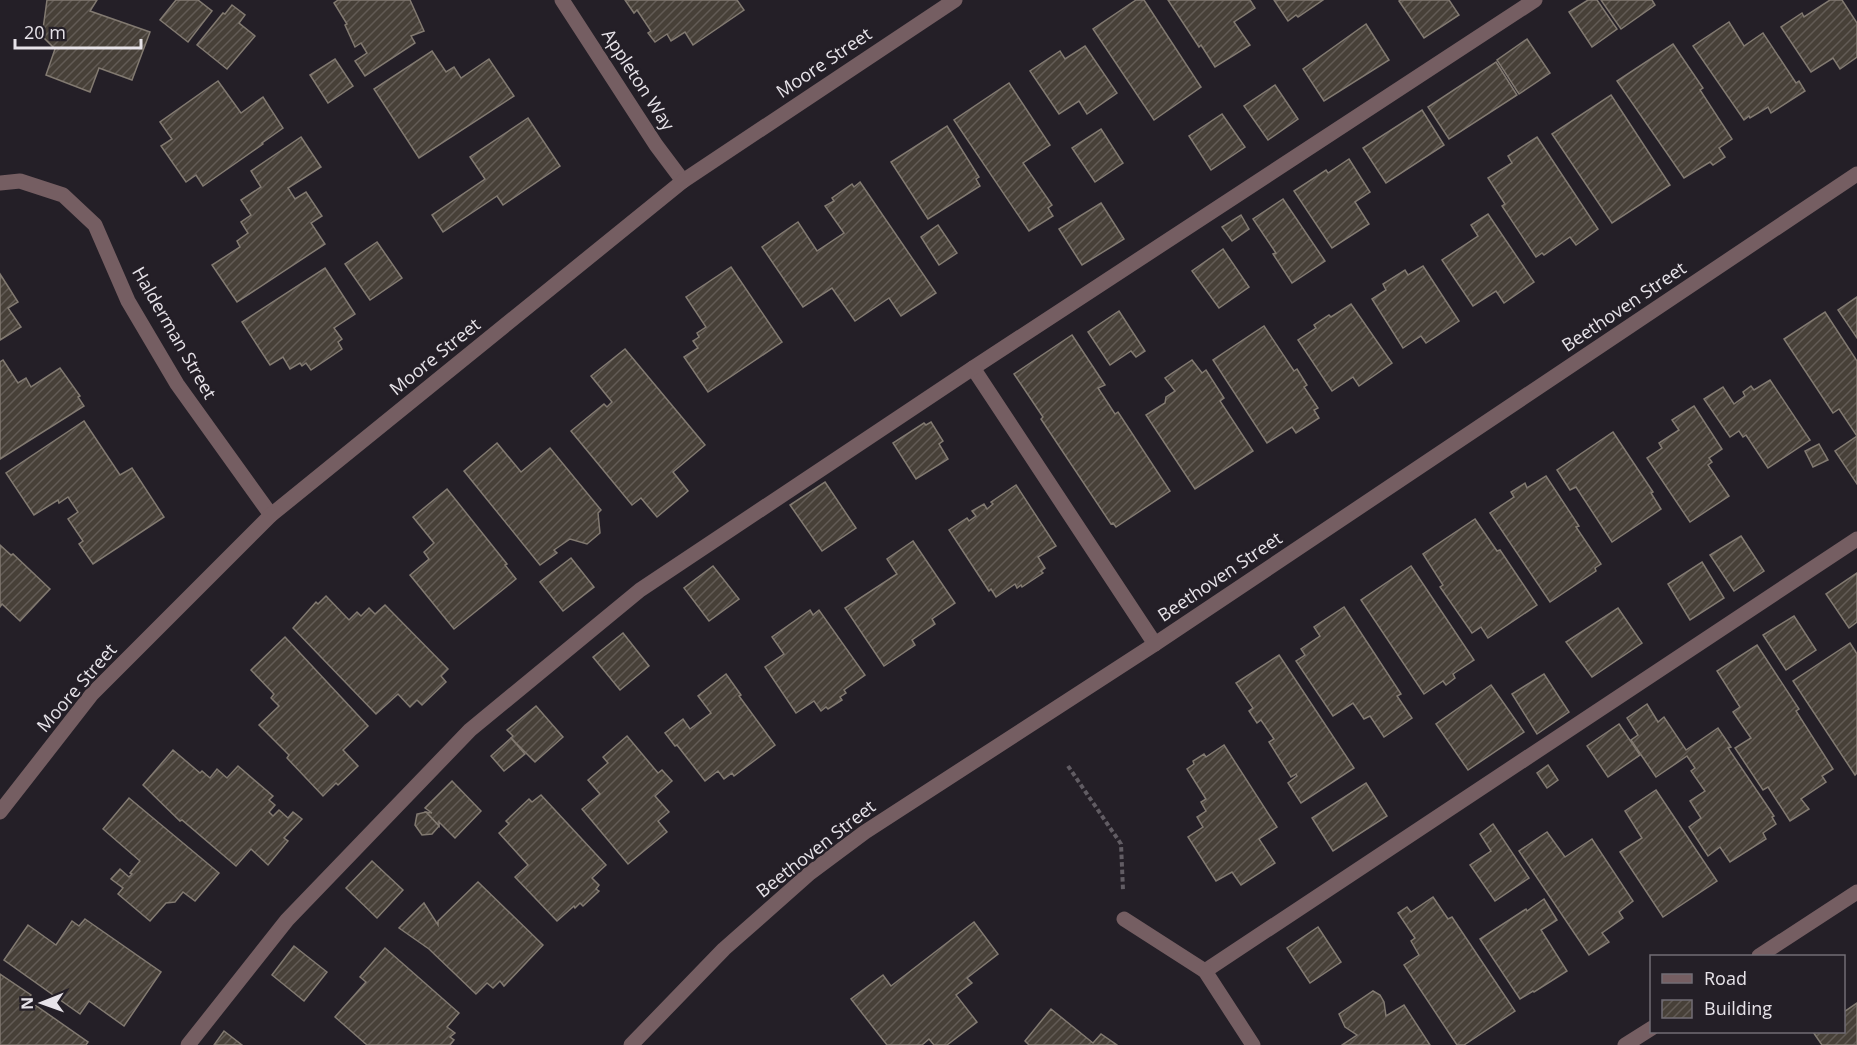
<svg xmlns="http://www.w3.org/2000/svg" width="1857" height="1045" font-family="'Open Sans',sans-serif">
	<defs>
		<pattern id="building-hatch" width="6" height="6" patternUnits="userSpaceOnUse" patternTransform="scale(1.5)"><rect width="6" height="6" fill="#474038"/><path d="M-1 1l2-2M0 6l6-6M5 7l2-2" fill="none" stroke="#625b55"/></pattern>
	</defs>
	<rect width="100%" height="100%" fill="#241f27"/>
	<g fill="url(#building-hatch)" stroke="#827a71" stroke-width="1.5">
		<path d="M47,0H97L90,11L150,32L132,80L99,68L90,92L46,75L55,49L39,33L43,29Z"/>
		<path d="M176,0H198L212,11L188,42L160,20Z"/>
		<path d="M338,0H410L424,31L411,36L415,43L365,76L355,61L367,53L361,43L355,47L345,25L347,24L334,3Z"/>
		<path d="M625,0H737L744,10L693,45L685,32L671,41L667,34L655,42L648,33L651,31L637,10L634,13Z"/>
		<path d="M1136,0H1144L1201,87L1154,120L1093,29Z"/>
		<path d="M1168,0H1250L1255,8L1234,22L1250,45L1215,67L1201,45L1199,47Z"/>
		<path d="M1274,0H1323L1298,17L1296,15L1288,21Z"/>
		<path d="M1401,0H1449L1459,15L1424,38L1399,1Z"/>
		<path d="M1588,0H1597L1617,29L1592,47L1569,12Z"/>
		<path d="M1601,0H1652L1655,5L1621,29Z"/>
		<path d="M1830,0H1842L1857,23V57L1840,69L1833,58L1811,72L1781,27L1802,13L1804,17Z"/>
		<path d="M232,5L245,15L239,23L255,36L227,69L197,45L223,13L225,14Z"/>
		<path d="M1729,22L1744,46L1763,33L1796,83L1799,81L1805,91L1771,113L1768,107L1750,118L1749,116L1744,120L1693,46Z"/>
		<path d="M1366,24L1389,60L1324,101L1303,69Z"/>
		<path d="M1527,39L1550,73L1519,94L1497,60Z"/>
		<path d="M1673,44L1703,88L1700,90L1732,139L1719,148L1725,157L1713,165L1710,162L1684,178L1617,81Z"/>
		<path d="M1085,46L1117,93L1087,114L1079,101L1059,114L1030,71L1060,51L1065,59Z"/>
		<path d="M432,51L446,72L454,67L461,78L489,59L514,96L419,158L374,89Z"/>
		<path d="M335,59L353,86L328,103L310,75Z"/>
		<path d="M1496,62L1517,95L1449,139L1428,107Z"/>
		<path d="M218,81L241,113L263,97L283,128L262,143L263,144L203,186L196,175L186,182L161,146L172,139L160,122Z"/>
		<path d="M1009,83L1050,145L1023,163L1052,205L1048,208L1053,216L1029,231L954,120Z"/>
		<path d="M1275,85L1298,119L1268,140L1244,106Z"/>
		<path d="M1611,95L1670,185L1612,223L1552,134Z"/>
		<path d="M1422,110L1444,145L1386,183L1363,148Z"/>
		<path d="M1222,114L1245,147L1211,170L1189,136Z"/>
		<path d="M528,118L560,166L503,205L497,196L443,232L432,215L485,179L470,157Z"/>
		<path d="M947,126L979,177L976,179L980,186L928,219L891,162Z"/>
		<path d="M1101,129L1123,163L1095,182L1072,148Z"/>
		<path d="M301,137L321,167L288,188L295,199L306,192L322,216L311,223L325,244L237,302L212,265L240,247L237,241L248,233L241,222L251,215L241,200L261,187L251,171Z"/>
		<path d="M1537,137L1598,229L1576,245L1570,237L1544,255L1542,253L1536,257L1502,206L1505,204L1488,178L1512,163L1508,156Z"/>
		<path d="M1349,159L1370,192L1355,202L1369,224L1332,248L1294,191L1326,170L1328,173Z"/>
		<path d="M860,182L936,293L901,316L889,298L855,321L832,288L803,307L762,247L798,222L817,251L844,233L825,206L834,201L832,198L852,184L854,187Z"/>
		<path d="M1283,199L1325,261L1292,283L1273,254L1276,253L1253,219Z"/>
		<path d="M1101,203L1124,239L1082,265L1059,229Z"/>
		<path d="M1488,214L1534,282L1504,303L1496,291L1473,306L1442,260L1478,236L1471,225Z"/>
		<path d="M1241,215L1249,229L1232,241L1222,227Z"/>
		<path d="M938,225L957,253L939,265L921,237Z"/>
		<path d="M377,242L402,278L370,300L345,264Z"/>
		<path d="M1223,249L1249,287L1219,308L1192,271Z"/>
		<path d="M1423,266L1459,321L1426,343L1421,336L1403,348L1372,299L1386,290L1383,284L1405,270L1408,275Z"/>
		<path d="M731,267L782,342L708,392L684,357L698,348L693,341L699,337L697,333L706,327L686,297Z"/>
		<path d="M325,268L355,314L334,328L342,339L338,342L342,349L311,370L306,363L302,366L300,363L290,369L283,357L270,365L242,322Z"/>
		<path d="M0,274L18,302L8,308L21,327L0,340Z"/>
		<path d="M1857,297V338L1838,310Z"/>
		<path d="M1351,304L1392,363L1359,386L1353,377L1332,391L1298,340L1316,328L1314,325L1329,315L1331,317Z"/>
		<path d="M1119,311L1145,351L1136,357L1131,351L1110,365L1088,332Z"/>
		<path d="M1825,312L1857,361V484L1835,451L1857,436L1839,409L1833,413L1784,339Z"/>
		<path d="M1264,326L1294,371L1297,369L1307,385L1304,387L1318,408L1314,410L1319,418L1296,433L1292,427L1267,443L1213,360Z"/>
		<path d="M1072,335L1105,385L1098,388L1115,414L1118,412L1170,491L1116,527L1113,523L1111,524L1041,419L1043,417L1014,374Z"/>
		<path d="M625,349L705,445L673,472L688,491L657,517L641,498L632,505L571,431L604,404L607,407L612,402L591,376Z"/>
		<path d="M3,360L18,383L26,378L31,387L60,368L80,396L78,397L84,406L0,459V362Z"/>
		<path d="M1192,360L1202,373L1206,370L1224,398L1220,401L1253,451L1195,489L1146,415L1165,403L1166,397L1175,391L1165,378Z"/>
		<path d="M1770,380L1810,440L1768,468L1746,435L1743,437L1739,431L1730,437L1704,399L1723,387L1734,404L1745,396L1743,392L1751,386L1754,390Z"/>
		<path d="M1694,406L1722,449L1709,458L1712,462L1708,465L1729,496L1690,522L1647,458L1662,448L1659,443L1679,430L1672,420Z"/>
		<path d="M84,421L120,475L132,468L164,517L93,564L79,544L83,541L68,519L78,512L68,497L59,503L58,500L34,515L6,473Z"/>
		<path d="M931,422L943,441L939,444L948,459L916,479L893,443L924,423L926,425Z"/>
		<path d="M1613,432L1653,492L1651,493L1661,509L1612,542L1576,487L1570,490L1557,470Z"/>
		<path d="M497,443L521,472L550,448L601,510L598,513L600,533L587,544L570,539L554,550L557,553L540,565L464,471Z"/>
		<path d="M1819,444L1828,460L1813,467L1805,451Z"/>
		<path d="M1546,476L1579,526L1576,527L1601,564L1595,568L1596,571L1550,602L1490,513L1514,497L1511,492L1525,483L1527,488Z"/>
		<path d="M825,482L856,528L822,551L790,505Z"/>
		<path d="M1016,485L1056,546L1038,557L1045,568L1041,571L1043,573L1022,587L1021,585L1017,588L1015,584L996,597L991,589L989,591L949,530L967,518L969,521L976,516L972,511L984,504L987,509L993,504L991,502Z"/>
		<path d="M447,489L507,564L505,565L516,579L454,629L410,575L429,559L424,552L434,543L413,517Z"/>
		<path d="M1475,519L1497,551L1500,550L1537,605L1488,638L1481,627L1472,633L1440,587L1443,585L1423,554Z"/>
		<path d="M1741,536L1764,571L1734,591L1710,555Z"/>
		<path d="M913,541L955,603L932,619L935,624L912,640L915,645L884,666L845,608L897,574L887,559Z"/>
		<path d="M0,545L11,555L13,554L50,589L20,621L2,604L0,607Z"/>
		<path d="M571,558L594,587L563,611L540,582Z"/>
		<path d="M1702,562L1724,598L1690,620L1668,584Z"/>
		<path d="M713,566L739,599L709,621L684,588Z"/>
		<path d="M1411,566L1474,660L1453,674L1455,678L1446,685L1443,681L1424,694L1361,600Z"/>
		<path d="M1857,573V622L1849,628L1826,594Z"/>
		<path d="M326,596L349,620L357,612L361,616L369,608L375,614L385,605L448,669L441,676L446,682L422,705L417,700L410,707L398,694L376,714L293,628L316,602L318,604Z"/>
		<path d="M1344,607L1401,694L1397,696L1412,718L1384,737L1370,716L1364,719L1353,703L1333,716L1296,661L1305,655L1301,649L1320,636L1314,627Z"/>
		<path d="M1618,608L1642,643L1592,677L1566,642Z"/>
		<path d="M810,610L813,615L819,610L865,675L844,690L846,693L840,697L842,700L828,709L826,707L821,711L814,701L796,713L765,667L784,654L772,637Z"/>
		<path d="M1794,616L1816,650L1786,670L1763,635Z"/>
		<path d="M623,633L649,666L620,690L593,657Z"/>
		<path d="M285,637L368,726L343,750L358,766L338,785L336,783L323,796L287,758L289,755L259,725L279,706L271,698L274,694L251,670Z"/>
		<path d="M1850,643L1857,654V773L1855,775L1793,681Z"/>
		<path d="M1757,645L1799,709L1796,711L1833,769L1822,776L1826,782L1801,799L1809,809L1790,821L1768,787L1763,790L1735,748L1751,738L1733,712L1740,707L1717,671Z"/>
		<path d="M1279,655L1354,768L1301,803L1288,783L1297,776L1296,774L1291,777L1269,742L1274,739L1261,720L1257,723L1249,711L1253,708L1236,683Z"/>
		<path d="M726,674L741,695L739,696L775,745L734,776L732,773L724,779L718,771L705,781L677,745L675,746L665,733L683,719L690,729L711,713L698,696Z"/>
		<path d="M1544,674L1569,712L1537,734L1512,694Z"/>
		<path d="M1491,685L1524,732L1468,770L1436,724Z"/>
		<path d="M1647,704L1658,722L1664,717L1686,750L1718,728L1731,747L1728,748L1774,816L1772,817L1776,824L1763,833L1766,839L1730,862L1720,847L1708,856L1689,827L1701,818L1690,801L1705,791L1691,771L1695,768L1687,756L1656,777L1631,740L1638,735L1627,718Z"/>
		<path d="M536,706L563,737L535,762L511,738L513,736L507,730Z"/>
		<path d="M1619,724L1640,755L1608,777L1587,746Z"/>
		<path d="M627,736L658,773L662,770L672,781L655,796L669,812L658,821L667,832L628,864L582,809L600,794L588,780L608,763L603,757Z"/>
		<path d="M511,738L525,754L504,771L491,756Z"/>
		<path d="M1224,745L1277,827L1259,839L1275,863L1241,885L1232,872L1216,881L1188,837L1203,827L1197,817L1206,811L1201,802L1206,799L1187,769L1194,764L1193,761L1204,754L1206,757Z"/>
		<path d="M173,750L200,773L202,771L210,778L217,769L227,778L238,766L273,796L269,800L275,805L269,812L273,816L279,810L288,818L293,812L302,819L284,838L288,841L268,865L251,849L236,866L182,820L180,821L143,785Z"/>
		<path d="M1548,765L1558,780L1547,788L1537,773Z"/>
		<path d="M452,781L481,811L455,838L439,822V826L426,812L432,813L425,808Z"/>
		<path d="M1366,783L1387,816L1333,851L1312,818Z"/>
		<path d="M1656,790L1717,881L1663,917L1620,852L1642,838L1625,811Z"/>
		<path d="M541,795L606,865L592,878L599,885L596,889L599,891L583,906L580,903L575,908L574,906L557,921L515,877L528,865L499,833L509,824L506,821L529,799L532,802Z"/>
		<path d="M129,798L219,873L195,901L183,892L175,902L166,903L150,921L118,894L123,888L111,879L120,869L129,877L132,874L130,873L140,861L103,829Z"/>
		<path d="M426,812L439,826L432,834L422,835L415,825L417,814Z"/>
		<path d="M1493,824L1529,878L1495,901L1470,865L1491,851L1480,834Z"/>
		<path d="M1547,832L1565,857L1592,839L1633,901L1619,912L1623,918L1602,933L1609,942L1589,955L1519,851Z"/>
		<path d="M372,861L403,890L377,918L346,888Z"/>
		<path d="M478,882L543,945L504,986L500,981L493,988L487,983L476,994L429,949L399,928L424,903L438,925V921Z"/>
		<path d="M1433,897L1448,919L1452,917L1515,1011L1464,1045H1457L1404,965L1419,955L1411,941L1415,938L1398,913L1407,907L1411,912Z"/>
		<path d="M1544,899L1557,920L1541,930L1567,971L1534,992L1533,991L1520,999L1480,939L1526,909L1527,911Z"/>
		<path d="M85,919L161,972L124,1026L89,1001L80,1014L4,960L28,925L56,945L72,921L79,926Z"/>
		<path d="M974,922L998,954L967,978L972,983L956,995L977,1022L947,1045H934L929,1039L922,1045H887L851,999L883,975L891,986Z"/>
		<path d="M1318,927L1341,962L1310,983L1287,948Z"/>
		<path d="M294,946L327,972L304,1001L272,975Z"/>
		<path d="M385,948L459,1013L447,1027L455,1033L450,1037L454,1040L450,1045H367L335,1017L366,982L360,977Z"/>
		<path d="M0,974L31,995L28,1000L88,1042L86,1045H0Z"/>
		<path d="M1373,991L1380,995L1384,1002L1386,1016L1404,1005L1430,1045H1342L1357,1035L1345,1027L1339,1014Z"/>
		<path d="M1857,1003V1045H1822L1813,1032H1844V1012Z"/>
		<path d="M1051,1009L1093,1043L1101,1034L1117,1045H1029L1025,1041Z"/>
		<path d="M224,1031L242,1045H214Z"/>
	</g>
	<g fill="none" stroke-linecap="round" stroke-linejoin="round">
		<path stroke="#615c63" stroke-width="4" stroke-dasharray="4.5 3" stroke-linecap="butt" d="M1068,766L1121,844L1123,890"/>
		<g stroke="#755e62" stroke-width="15">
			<path d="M973,368L1155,644"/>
			<path d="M1205,971L1857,539"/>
			<path d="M188,1045L287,920L470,730L640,590L973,368L1535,0"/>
		</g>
		<g stroke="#755e62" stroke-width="15">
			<path d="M562,0L656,145L683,181"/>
			<path d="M0,183L20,181L63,195L95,225L128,301L177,384L271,515"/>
			<path d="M0,812L92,694L271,515L683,181L955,0"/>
			<path d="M1124,919L1205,971L1253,1045"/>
			<path d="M1759,956L1857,892"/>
			<path d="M1625,1045L1652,1028"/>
		</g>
		<path stroke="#755e62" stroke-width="15" d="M631,1045L724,949L810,873L865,832L1155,644L1857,174"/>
	</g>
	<g text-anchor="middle" stroke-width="5" stroke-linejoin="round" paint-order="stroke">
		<g font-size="18" fill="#e7e3e9" stroke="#241f27">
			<text transform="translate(824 63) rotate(-34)" y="6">Moore Street</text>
			<text transform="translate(638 80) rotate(57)" y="6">Appleton Way</text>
			<text transform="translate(1624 307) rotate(-34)" y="6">Beethoven Street</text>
			<text transform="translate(174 333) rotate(60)" y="6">Halderman Street</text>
			<text transform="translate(435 357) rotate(-39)" y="6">Moore Street</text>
			<text transform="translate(1220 577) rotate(-34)" y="6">Beethoven Street</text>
			<text transform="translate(77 688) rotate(-49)" y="6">Moore Street</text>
			<text transform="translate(816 849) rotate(-38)" y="6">Beethoven Street</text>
		</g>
	</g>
	<rect x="1650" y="955" width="195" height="78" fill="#241f27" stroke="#726d75" stroke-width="1.5"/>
	<rect x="1662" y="974" width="30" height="9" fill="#755e62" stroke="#726d75" stroke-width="1.5"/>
	<text x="1704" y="985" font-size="18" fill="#e7e3e9">Road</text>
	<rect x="1662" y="1000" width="30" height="18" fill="url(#building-hatch)" stroke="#726d75" stroke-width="1.5"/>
	<text x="1704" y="1015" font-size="18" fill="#e7e3e9">Building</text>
	<g transform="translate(42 1003) rotate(269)" stroke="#241f27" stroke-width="4.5" paint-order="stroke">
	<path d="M0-4.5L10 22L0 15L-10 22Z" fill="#e7e3e9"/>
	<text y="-9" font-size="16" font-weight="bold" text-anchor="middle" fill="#e7e3e9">N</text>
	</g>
	<path d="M15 39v9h126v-9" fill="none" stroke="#e7e3e9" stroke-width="3"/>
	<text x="24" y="39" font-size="18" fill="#e7e3e9" stroke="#241f27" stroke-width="4.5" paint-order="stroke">20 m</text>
</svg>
